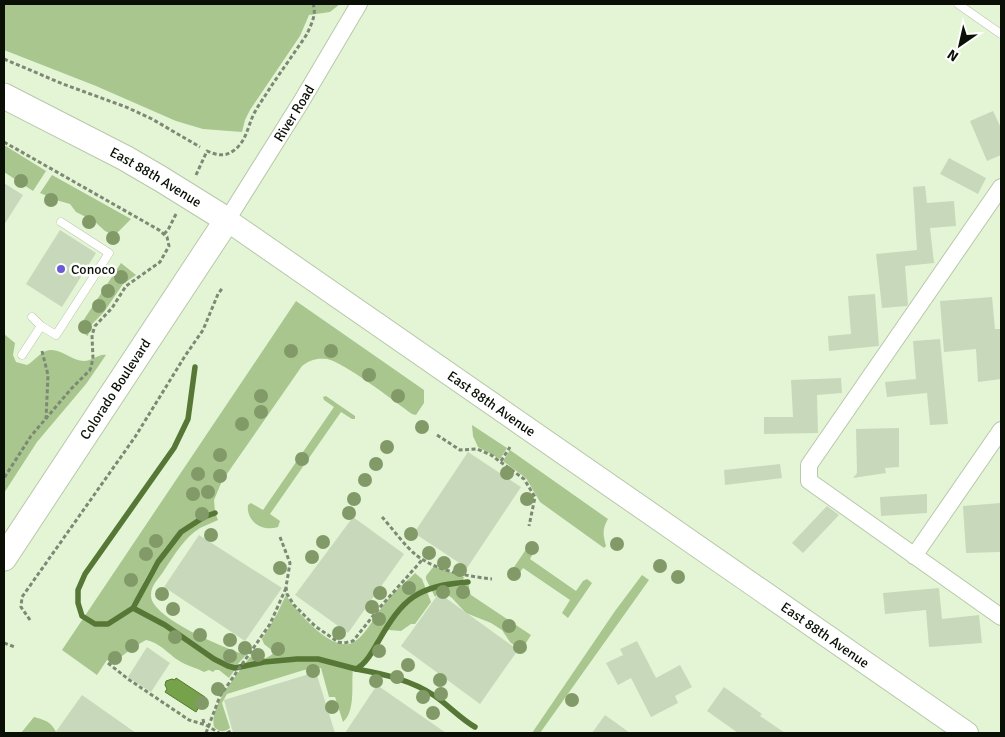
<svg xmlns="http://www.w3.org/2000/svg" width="1005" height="737" font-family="Signika,sans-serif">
	<rect width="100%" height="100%" fill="#e4f5d6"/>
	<g fill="#a8c68e">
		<path d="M4,4H340L330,12L309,15L300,36L250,110L245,120L242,132L203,129L176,121L96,86L4,50Z"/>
		<path d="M4,145L46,171L33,191L4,172Z"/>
		<path d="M52,175L131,219L117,233H109L105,231L94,221L76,212L70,204L56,200L40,193Z"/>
		<path d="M121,263L136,275L123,284L104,312L93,323L90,327L88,336C82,333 81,331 81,324Z"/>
		<path d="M296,301L424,390V403L416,415L412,414C395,402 344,362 327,359C316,358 310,360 302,366L222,481L214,500L215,511C183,520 163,548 147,576C141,587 137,598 130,607L131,610C142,613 152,618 162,625C182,637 213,667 236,668L229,678L219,670H215L213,672L209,670L204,672C197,668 191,667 185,664C171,658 162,643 146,640C134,647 124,653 114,664L107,660L97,675L62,650Z"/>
		<path d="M4,334L15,343L13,355L16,362L27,365C35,361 40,351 50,350C62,349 72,361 84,361C92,361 100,353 106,355L86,384L37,442L4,493Z"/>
		<path d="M326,396L355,416V419H352L341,412L270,514L280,521L278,527C263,532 246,522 248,505L251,503L263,510L334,407L324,400L323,397Z"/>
		<path d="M472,425L507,448L500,459L478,447L473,436Z"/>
		<path d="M510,450L608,519C602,529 603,535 606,546L604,548L540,502L526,478L503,461Z"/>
		<path d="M216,515L218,520C212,523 206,525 200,528C184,538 175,554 165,569C160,578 151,584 151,595C150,618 227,649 246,655L236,666L223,663L173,629L137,608L136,605C154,572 175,522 216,515Z"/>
		<path d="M532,544L536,546V548L530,559L576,591L583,581L587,579L592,583L568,618L562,613L570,600L523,568L515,579L513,580L509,577L510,573L529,545Z"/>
		<path d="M434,566L464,577L463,580L465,583L469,585V590L471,595L531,635L521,651L510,642L502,630L491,623L466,613L452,598L441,590L435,597L426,579V576Z"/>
		<path d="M415,573L422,579L431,602L415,624H411L401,631L389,630L382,632L368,656L360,665L353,669C351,685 356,711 343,722L335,697H329L321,668L304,670L227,694L222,703L230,728C223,733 220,732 214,727C209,705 238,674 250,657C258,660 268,660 274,652L264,644L262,639L277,614L286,595C295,610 333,655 354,642C366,635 376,614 385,603C393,592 405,583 415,573Z"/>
		<path d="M642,575L649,580L540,733H532L615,611Z"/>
		<path d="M34,717C44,720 51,721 56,732L55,733H21Z"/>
	</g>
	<path fill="#76a349" stroke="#567735" d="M176,678L205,697L196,712L165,692L167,689L165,685L166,681L172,679L175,680Z"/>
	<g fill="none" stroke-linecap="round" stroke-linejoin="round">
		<g stroke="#567735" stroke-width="5.5">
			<path d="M195,367L188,419L174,448L85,574L78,590V603L82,616L95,624H108L133,608L158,562L181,532L204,517L215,513"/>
			<path d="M133,608L165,625L214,659L228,666L235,668L264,662L297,659H318L356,669C366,664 372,652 378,642C403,598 417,586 468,582"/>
			<path d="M356,669C384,674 411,680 435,696C449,706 461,719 475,727"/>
		</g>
	</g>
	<g fill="#c8d9bb">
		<path d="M993,111L1001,128V155L987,161L970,121Z"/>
		<path d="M949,158L986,178L978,194L940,174Z"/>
		<path d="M4,183L23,195L4,225Z"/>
		<path d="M925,186L927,203L954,201L956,226L930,228L934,263L905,266L908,304L907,306L882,308L876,254L917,250L913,187Z"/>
		<path d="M60,230L96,253L62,307L26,284Z"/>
		<path d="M875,294L879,346L829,351L828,336L851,334L848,296Z"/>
		<path d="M992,297L995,329H1001V379L978,382L976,349L944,352L940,301Z"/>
		<path d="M940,339L948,424L930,425L927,393L887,397L885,382L916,379L913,341Z"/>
		<path d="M841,378L842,393L817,395L818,433L764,434V417H793L791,380Z"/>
		<path d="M899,428V467L885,468L886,473L853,478L857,473L856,429Z"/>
		<path d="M468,452L521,487L467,568L414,533Z"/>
		<path d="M780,464L782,478L725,485L724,470Z"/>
		<path d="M927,494V513L881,516L880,497Z"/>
		<path d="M1001,503V552L966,553L963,506Z"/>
		<path d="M827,506L839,515L803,553L792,543Z"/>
		<path d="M353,517L404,554L348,633L295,595Z"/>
		<path d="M199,535L282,588L245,641L164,587Z"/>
		<path d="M939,588L942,619L979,615L982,643L929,647L926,610L885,614L883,593Z"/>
		<path d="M439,593L518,650L480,704L401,646Z"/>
		<path d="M637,641L656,678L680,665L692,687L675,696L678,703L651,717L631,678L618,685L606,663L623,655L620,649Z"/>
		<path d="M147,647L170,663L151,692L128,677Z"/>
		<path d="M316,672L335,733H233L224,700Z"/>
		<path d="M377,685L446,733H345Z"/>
		<path d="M724,687L762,714L760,716L785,733H738L707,711Z"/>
		<path d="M82,695L136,733H55Z"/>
		<path d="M605,715L630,733H592Z"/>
	</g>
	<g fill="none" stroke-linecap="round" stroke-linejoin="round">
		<g stroke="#b8c8aa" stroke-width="9">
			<g id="service">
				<path d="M958,4L1001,34"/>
				<path d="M32,317L41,326L56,335L109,253L61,222"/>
				<path d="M22,355L41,326"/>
			</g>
		</g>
		<g stroke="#b8c8aa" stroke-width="18">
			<g id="minor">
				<path d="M1001,187L809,465V481L1001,617"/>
				<path id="s1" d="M227,220L301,102L359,4"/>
				<path d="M914,556L1001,430"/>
			</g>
		</g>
		<g stroke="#b8c8aa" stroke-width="24">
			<g id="secondary">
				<path id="s2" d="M227,220L967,733"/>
			</g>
		</g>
		<g stroke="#b8c8aa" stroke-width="27">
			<g id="primary">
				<path id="s3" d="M4,96L125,158L161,179L227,220L4,558"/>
			</g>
		</g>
		<g stroke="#7d8974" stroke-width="3" stroke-dasharray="4 2.5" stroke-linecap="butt">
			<path d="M4,59L63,84L126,107L152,119L200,147"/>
			<path d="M4,142L159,230L167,237L169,246L160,262L126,286L112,308L95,326L92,335L93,359L90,370L71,389L31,436L4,478"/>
			<path d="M196,175L207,151C216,155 225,157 233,151C245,143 247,130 252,118C256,108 264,98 270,88C282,70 295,52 307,34C311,25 317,14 313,4"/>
			<path d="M164,234L168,230L176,214"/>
			<path d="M42,351L48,375L46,419"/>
			<path d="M437,435L460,450L477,449L491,455L524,479L535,497L529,526"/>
			<path d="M501,461L510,447"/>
			<path d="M382,517C392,528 405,546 416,555C437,571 466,576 492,579"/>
			<path d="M280,537L290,563L286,587L287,594L294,605L315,626L338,642L344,643L353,641L381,606L423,559"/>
			<path d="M30,620L21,607L22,597L135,437L185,356L203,330L218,294L223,287"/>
			<path d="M4,643L15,647"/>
			<path d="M108,663L128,679L189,720L206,725L219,733"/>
			<path d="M203,719L204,724"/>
			<path d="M206,733L220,696L270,624L286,588"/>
			<path d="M227,733L232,730"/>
		</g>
		<use href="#service" stroke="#fff" stroke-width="8"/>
		<use href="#minor" stroke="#fff" stroke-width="16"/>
		<use href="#secondary" stroke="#fff" stroke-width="22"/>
		<use href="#primary" stroke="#fff" stroke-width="25"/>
	</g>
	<g fill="#829968">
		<circle cx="21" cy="181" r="7"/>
		<circle cx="51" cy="200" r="7"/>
		<circle cx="89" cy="222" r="7"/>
		<circle cx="113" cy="238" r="7"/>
		<circle cx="121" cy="277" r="7"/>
		<circle cx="108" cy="291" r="7"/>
		<circle cx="99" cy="306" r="7"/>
		<circle cx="85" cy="327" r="7"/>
		<circle cx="291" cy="351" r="7"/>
		<circle cx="331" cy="351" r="7"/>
		<circle cx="369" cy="375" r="7"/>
		<circle cx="261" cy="396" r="7"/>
		<circle cx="398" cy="396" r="7"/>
		<circle cx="261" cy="412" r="7"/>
		<circle cx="242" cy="424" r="7"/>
		<circle cx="422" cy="427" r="7"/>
		<circle cx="387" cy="447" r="7"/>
		<circle cx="220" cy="455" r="7"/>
		<circle cx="302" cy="459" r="7"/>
		<circle cx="376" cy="464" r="7"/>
		<circle cx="507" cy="473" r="7"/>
		<circle cx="198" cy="474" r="7"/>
		<circle cx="220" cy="476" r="7"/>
		<circle cx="365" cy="480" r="7"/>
		<circle cx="208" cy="492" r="7"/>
		<circle cx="193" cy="494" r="7"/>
		<circle cx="354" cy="499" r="7"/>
		<circle cx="527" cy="499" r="7"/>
		<circle cx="349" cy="513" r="7"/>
		<circle cx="202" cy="514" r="7"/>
		<circle cx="411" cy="534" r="7"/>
		<circle cx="211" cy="535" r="7"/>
		<circle cx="156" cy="541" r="7"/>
		<circle cx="323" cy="542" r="7"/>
		<circle cx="617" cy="544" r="7"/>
		<circle cx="532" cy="548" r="7"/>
		<circle cx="429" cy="553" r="7"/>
		<circle cx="146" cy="554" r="7"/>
		<circle cx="312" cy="557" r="7"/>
		<circle cx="444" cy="563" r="7"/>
		<circle cx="660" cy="566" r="7"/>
		<circle cx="280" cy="568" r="7"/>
		<circle cx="460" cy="570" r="7"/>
		<circle cx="514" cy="574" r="7"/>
		<circle cx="678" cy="577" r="7"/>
		<circle cx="131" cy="580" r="7"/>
		<circle cx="409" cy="588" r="7"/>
		<circle cx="443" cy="592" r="7"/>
		<circle cx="463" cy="592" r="7"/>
		<circle cx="380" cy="593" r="7"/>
		<circle cx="162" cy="594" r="7"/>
		<circle cx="372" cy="607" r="7"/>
		<circle cx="173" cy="609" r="7"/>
		<circle cx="379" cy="619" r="7"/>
		<circle cx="509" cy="626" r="7"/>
		<circle cx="339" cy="633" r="7"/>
		<circle cx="200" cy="635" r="7"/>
		<circle cx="175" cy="637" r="7"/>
		<circle cx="230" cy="640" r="7"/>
		<circle cx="132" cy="646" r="7"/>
		<circle cx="520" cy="647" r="7"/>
		<circle cx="245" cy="648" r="7"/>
		<circle cx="278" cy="649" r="7"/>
		<circle cx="379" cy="651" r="7"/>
		<circle cx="258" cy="655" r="7"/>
		<circle cx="230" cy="656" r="7"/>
		<circle cx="115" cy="658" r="7"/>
		<circle cx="408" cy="665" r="7"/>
		<circle cx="313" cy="671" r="7"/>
		<circle cx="397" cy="677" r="7"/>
		<circle cx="440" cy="680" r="7"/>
		<circle cx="376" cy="681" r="7"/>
		<circle cx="218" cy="689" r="7"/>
		<circle cx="441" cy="694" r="7"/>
		<circle cx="423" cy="697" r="7"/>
		<circle cx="572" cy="700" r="7"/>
		<circle cx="202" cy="703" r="7"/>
		<circle cx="332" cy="707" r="7"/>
		<circle cx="433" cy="713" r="7"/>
	</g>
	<circle fill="#6b5bd5" stroke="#fff" stroke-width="2" cx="61" cy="269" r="5"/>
	<g text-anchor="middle" stroke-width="5" stroke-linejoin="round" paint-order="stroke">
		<g font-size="14" fill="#0a1006" stroke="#fff">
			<text dy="5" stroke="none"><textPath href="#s1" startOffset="126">River Road</textPath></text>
			<text dy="5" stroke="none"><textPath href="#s3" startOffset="172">East 88th Avenue</textPath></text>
			<text transform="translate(115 389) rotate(-57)" y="5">Colorado Boulevard</text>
			<text dy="5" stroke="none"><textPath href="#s2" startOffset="322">East 88th Avenue</textPath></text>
			<text dy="5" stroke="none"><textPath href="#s2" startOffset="728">East 88th Avenue</textPath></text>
		</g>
		<g font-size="14" fill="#0a1006" stroke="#fff" text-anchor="start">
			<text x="71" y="274">Conoco</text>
		</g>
	</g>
	<rect width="1005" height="737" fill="none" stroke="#0a1006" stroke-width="10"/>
	<g transform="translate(960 45) rotate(214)" stroke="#ffffff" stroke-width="4" paint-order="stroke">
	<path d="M0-4L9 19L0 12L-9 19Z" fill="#0a1006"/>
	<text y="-8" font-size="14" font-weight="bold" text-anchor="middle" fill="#0a1006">N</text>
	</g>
</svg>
